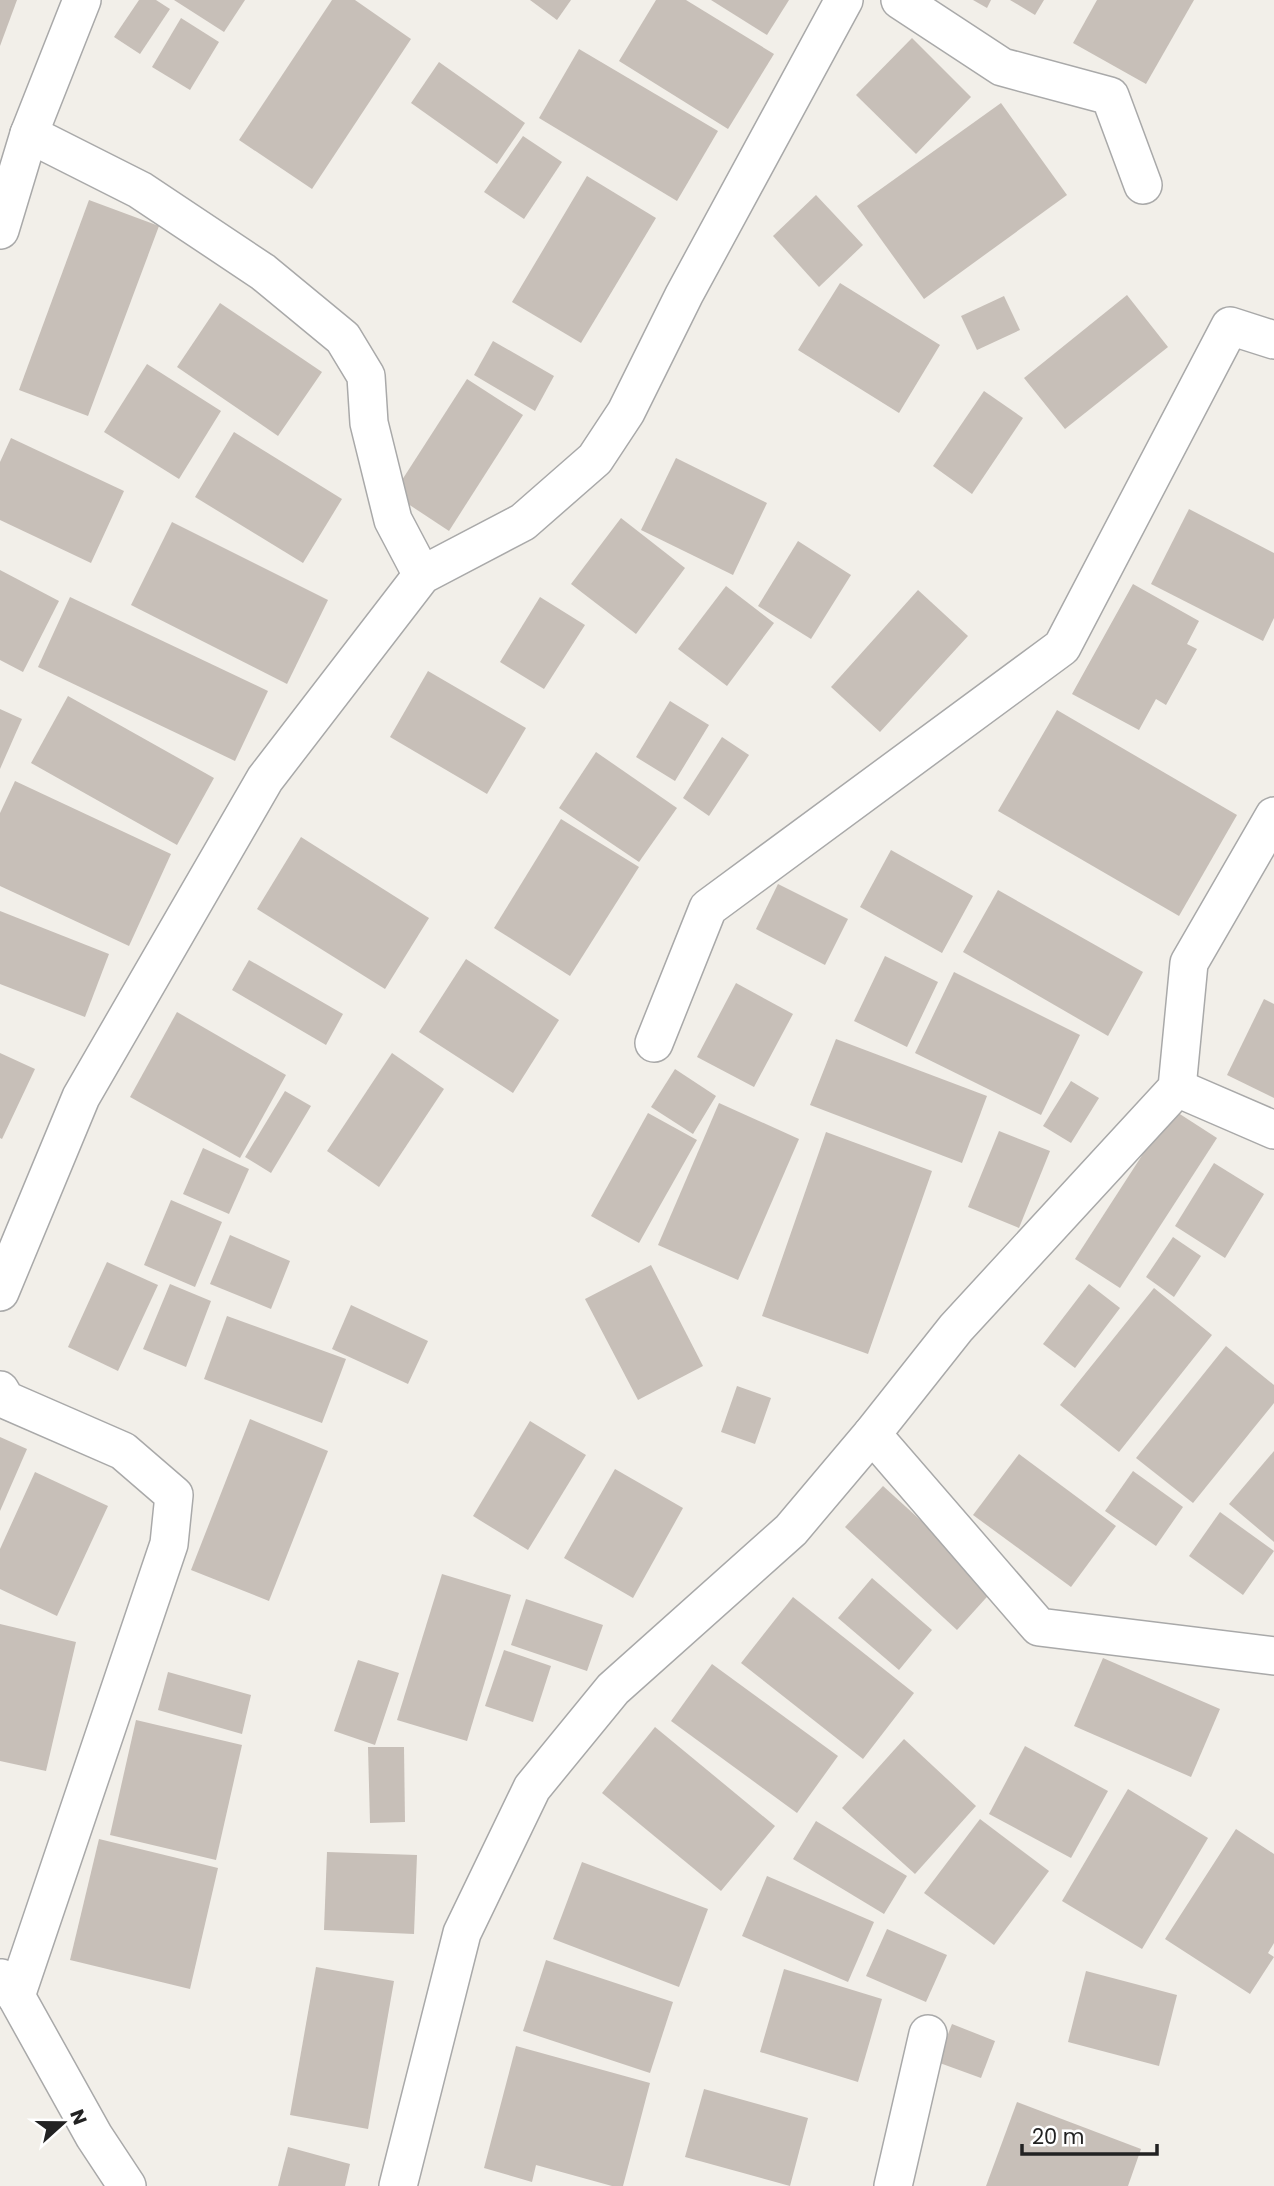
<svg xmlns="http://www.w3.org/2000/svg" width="1274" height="2186" font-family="Poppins,sans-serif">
	<rect width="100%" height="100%" fill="#f2efe9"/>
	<g fill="#c7bfb8">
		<path d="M0,0H17L0,46Z"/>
		<path d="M139,0H156L170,9L140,54L114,37Z"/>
		<path d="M174,0H245L224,32Z"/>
		<path d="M332,0H355L411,39L312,189L239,140Z"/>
		<path d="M530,0H571L557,20Z"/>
		<path d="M656,0H686L774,54L728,129L619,61Z"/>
		<path d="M711,0H789L767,35Z"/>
		<path d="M973,0H991L987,8Z"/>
		<path d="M1010,0H1044L1035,15Z"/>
		<path d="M1097,0H1194L1146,84L1073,43Z"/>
		<path d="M181,18L219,42L190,90L152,67Z"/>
		<path d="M912,38L971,97L916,154L856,95Z"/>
		<path d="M579,49L718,131L677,201L539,118Z"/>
		<path d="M439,62L525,123L497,164L411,103Z"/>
		<path d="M1001,103L1067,195L924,299L857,206Z"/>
		<path d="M523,136L562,162L524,219L484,192Z"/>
		<path d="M587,176L656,218L581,343L512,302Z"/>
		<path d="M816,195L863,245L819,287L773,236Z"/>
		<path d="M89,200L159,226L88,416L19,390Z"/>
		<path d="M840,283L940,345L899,413L798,350Z"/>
		<path d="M1127,295L1168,347L1065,429L1024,378Z"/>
		<path d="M1004,296L1020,330L977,350L961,316Z"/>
		<path d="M220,303L322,372L278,436L177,367Z"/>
		<path d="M493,341L554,376L535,411L474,375Z"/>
		<path d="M147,364L221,411L179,479L104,432Z"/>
		<path d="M467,379L523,415L449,531L393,494Z"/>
		<path d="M984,391L1023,418L972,494L933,466Z"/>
		<path d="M234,432L342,499L303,563L195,497Z"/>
		<path d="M11,438L124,491L91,563L0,520V462Z"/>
		<path d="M676,458L767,503L733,575L641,530Z"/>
		<path d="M1189,509L1274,553V618L1263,641L1151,584Z"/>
		<path d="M621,518L685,568L636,634L571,584Z"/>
		<path d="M172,522L328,600L287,684L131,605Z"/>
		<path d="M798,541L851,575L811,639L758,606Z"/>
		<path d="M0,570L59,601L23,672L0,660Z"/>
		<path d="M1133,584L1199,621L1187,644L1197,649L1166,705L1156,699L1139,730L1072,694Z"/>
		<path d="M726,586L774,623L727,686L678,649Z"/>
		<path d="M918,590L968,636L880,732L831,687Z"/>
		<path d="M70,597L268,691L235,761L38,667Z"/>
		<path d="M540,597L585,625L544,689L500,662Z"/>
		<path d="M428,671L526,728L487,794L390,737Z"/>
		<path d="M68,696L214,778L177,845L31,763Z"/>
		<path d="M670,701L709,725L675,781L636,757Z"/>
		<path d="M0,709L22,719L0,769Z"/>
		<path d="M1057,710L1237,815L1179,916L998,811Z"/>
		<path d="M722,737L749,755L709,816L683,798Z"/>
		<path d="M596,752L677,808L639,862L559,808Z"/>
		<path d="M15,781L171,854L129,946L0,886V813Z"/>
		<path d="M561,819L639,867L570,976L494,928Z"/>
		<path d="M301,837L429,918L385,989L257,909Z"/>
		<path d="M891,850L973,896L942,953L860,907Z"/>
		<path d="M778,884L848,919L825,965L756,929Z"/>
		<path d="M998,890L1143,972L1108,1036L963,952Z"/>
		<path d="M0,911L109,954L85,1017L0,984Z"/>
		<path d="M885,956L938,982L907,1047L854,1021Z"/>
		<path d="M466,959L559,1020L513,1093L419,1032Z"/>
		<path d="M249,960L343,1014L326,1045L232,990Z"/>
		<path d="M954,972L1080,1035L1041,1115L915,1053Z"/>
		<path d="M736,983L793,1014L754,1087L697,1057Z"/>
		<path d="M1264,999L1274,1004V1098L1227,1075Z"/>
		<path d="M177,1012L286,1075L240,1158L130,1097Z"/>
		<path d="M836,1039L987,1096L962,1163L810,1105Z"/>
		<path d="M0,1053L35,1069L2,1139L0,1138Z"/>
		<path d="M392,1053L444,1089L379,1187L327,1151Z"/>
		<path d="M675,1069L716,1096L693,1134L651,1107Z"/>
		<path d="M1071,1081L1099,1098L1071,1143L1043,1126Z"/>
		<path d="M285,1091L311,1106L271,1173L245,1157Z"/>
		<path d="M719,1103L799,1139L738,1280L658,1245Z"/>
		<path d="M1172,1109L1217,1138L1120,1288L1075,1259Z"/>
		<path d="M648,1113L697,1140L639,1243L591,1216Z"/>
		<path d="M999,1131L1050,1151L1019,1228L968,1207Z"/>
		<path d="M826,1132L932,1171L868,1354L762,1316Z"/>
		<path d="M203,1148L249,1169L229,1214L183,1194Z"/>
		<path d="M1214,1163L1264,1194L1225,1258L1175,1226Z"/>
		<path d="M171,1200L222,1222L195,1287L144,1265Z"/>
		<path d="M230,1235L290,1261L271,1309L210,1284Z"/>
		<path d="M1173,1237L1201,1256L1174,1297L1146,1277Z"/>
		<path d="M107,1262L158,1285L118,1371L68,1347Z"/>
		<path d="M651,1265L703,1366L638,1400L585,1299Z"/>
		<path d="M170,1284L211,1301L186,1367L143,1349Z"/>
		<path d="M1089,1284L1120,1308L1075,1368L1043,1344Z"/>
		<path d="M1154,1288L1212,1335L1119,1452L1060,1405Z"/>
		<path d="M351,1305L428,1341L408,1384L332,1349Z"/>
		<path d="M227,1316L346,1359L322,1423L204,1379Z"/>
		<path d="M1226,1346L1274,1385V1403L1193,1503L1136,1458Z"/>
		<path d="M737,1386L771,1398L755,1444L721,1432Z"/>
		<path d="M250,1419L328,1451L269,1601L191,1570Z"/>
		<path d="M530,1421L586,1455L528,1550L473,1516Z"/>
		<path d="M0,1437L27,1449L0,1511Z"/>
		<path d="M1274,1451V1542L1229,1504Z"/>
		<path d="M1019,1454L1116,1526L1071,1587L973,1515Z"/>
		<path d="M615,1469L683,1508L633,1598L564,1558Z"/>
		<path d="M1133,1471L1183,1507L1156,1546L1105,1511Z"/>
		<path d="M35,1472L108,1506L57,1616L0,1589V1549Z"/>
		<path d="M883,1486L995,1588L957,1630L845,1527Z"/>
		<path d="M1220,1512L1274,1551L1243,1595L1189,1556Z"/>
		<path d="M442,1574L511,1595L467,1741L397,1720Z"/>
		<path d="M872,1578L932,1630L899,1670L838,1618Z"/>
		<path d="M793,1597L914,1693L863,1759L741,1663Z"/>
		<path d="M526,1599L603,1625L587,1671L511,1645Z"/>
		<path d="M0,1624L76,1642L46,1771L0,1761Z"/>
		<path d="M504,1650L551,1666L533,1722L485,1706Z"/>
		<path d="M1103,1658L1220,1709L1191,1777L1074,1726Z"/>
		<path d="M358,1660L399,1673L375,1745L334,1731Z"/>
		<path d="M712,1664L838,1756L797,1813L671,1721Z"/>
		<path d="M168,1672L251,1695L242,1734L158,1710Z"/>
		<path d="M136,1720L242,1745L216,1860L110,1835Z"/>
		<path d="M655,1727L775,1826L721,1891L602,1793Z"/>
		<path d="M904,1739L976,1806L915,1874L842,1808Z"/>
		<path d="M1025,1746L1108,1791L1071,1858L989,1814Z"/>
		<path d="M368,1747H404L405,1822L370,1823Z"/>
		<path d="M1128,1789L1208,1838L1142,1949L1062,1901Z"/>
		<path d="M980,1819L1049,1871L994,1945L924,1893Z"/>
		<path d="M816,1821L907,1876L884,1914L793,1859Z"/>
		<path d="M1236,1829L1274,1854V1943L1268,1953L1274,1957L1250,1994L1165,1939Z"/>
		<path d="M99,1839L218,1868L190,1989L70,1960Z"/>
		<path d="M327,1852L417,1855L414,1934L324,1930Z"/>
		<path d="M582,1862L708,1909L679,1987L553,1939Z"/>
		<path d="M767,1876L874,1922L848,1982L742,1936Z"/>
		<path d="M887,1929L947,1955L926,2002L866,1976Z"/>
		<path d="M546,1960L673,2002L650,2073L523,2031Z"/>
		<path d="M316,1967L394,1981L368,2129L290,2115Z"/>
		<path d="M784,1969L882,1999L858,2082L760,2052Z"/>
		<path d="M1086,1971L1177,1995L1159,2066L1068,2042Z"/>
		<path d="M952,2024L995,2041L981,2078L937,2062Z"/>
		<path d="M516,2046L650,2083L623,2186H612L536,2165L532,2182L484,2168Z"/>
		<path d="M704,2089L808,2118L790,2186L685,2157Z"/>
		<path d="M1017,2102L1141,2149L1128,2186H986Z"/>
		<path d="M288,2147L350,2164L345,2186H278Z"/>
	</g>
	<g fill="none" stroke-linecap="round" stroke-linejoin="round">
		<g stroke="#a9a9a9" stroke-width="40">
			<g id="minor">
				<path d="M900,0L1002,67L1110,96L1143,185"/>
				<path d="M29,134L140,190L263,272L343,338L366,376L369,423L393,520L422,575"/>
				<path d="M0,230L29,134L82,0"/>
				<path d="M654,1043L708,908L1062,647L1230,326L1274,340"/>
				<path d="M1177,1088L1274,1130"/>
				<path d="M0,1292L81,1097L265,779L422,575L523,522L595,459L626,412L684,295L844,0"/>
				<path d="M0,1390L6,1400L123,1451L174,1495L169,1544L16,1996"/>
				<path d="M872,1434L1039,1627L1274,1656"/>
				<path d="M1,1978L16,1996L94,2136L127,2186"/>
				<path d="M398,2186L462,1933L532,1788L613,1689L791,1530L872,1434L956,1328L1177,1088L1189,963L1274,816"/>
				<path d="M893,2186L928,2034"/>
			</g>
		</g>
		<use href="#minor" stroke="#fff" stroke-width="37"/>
	</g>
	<g transform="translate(63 2123) rotate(69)" stroke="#ffffff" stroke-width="5" paint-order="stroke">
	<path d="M0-5L12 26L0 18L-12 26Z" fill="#222222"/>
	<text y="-10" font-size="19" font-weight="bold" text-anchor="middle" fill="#222222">N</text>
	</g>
	<path d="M1022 2144v10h135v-10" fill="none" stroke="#222222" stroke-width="3.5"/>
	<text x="1032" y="2144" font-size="21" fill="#222222" stroke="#ffffff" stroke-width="5" paint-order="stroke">20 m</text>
</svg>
